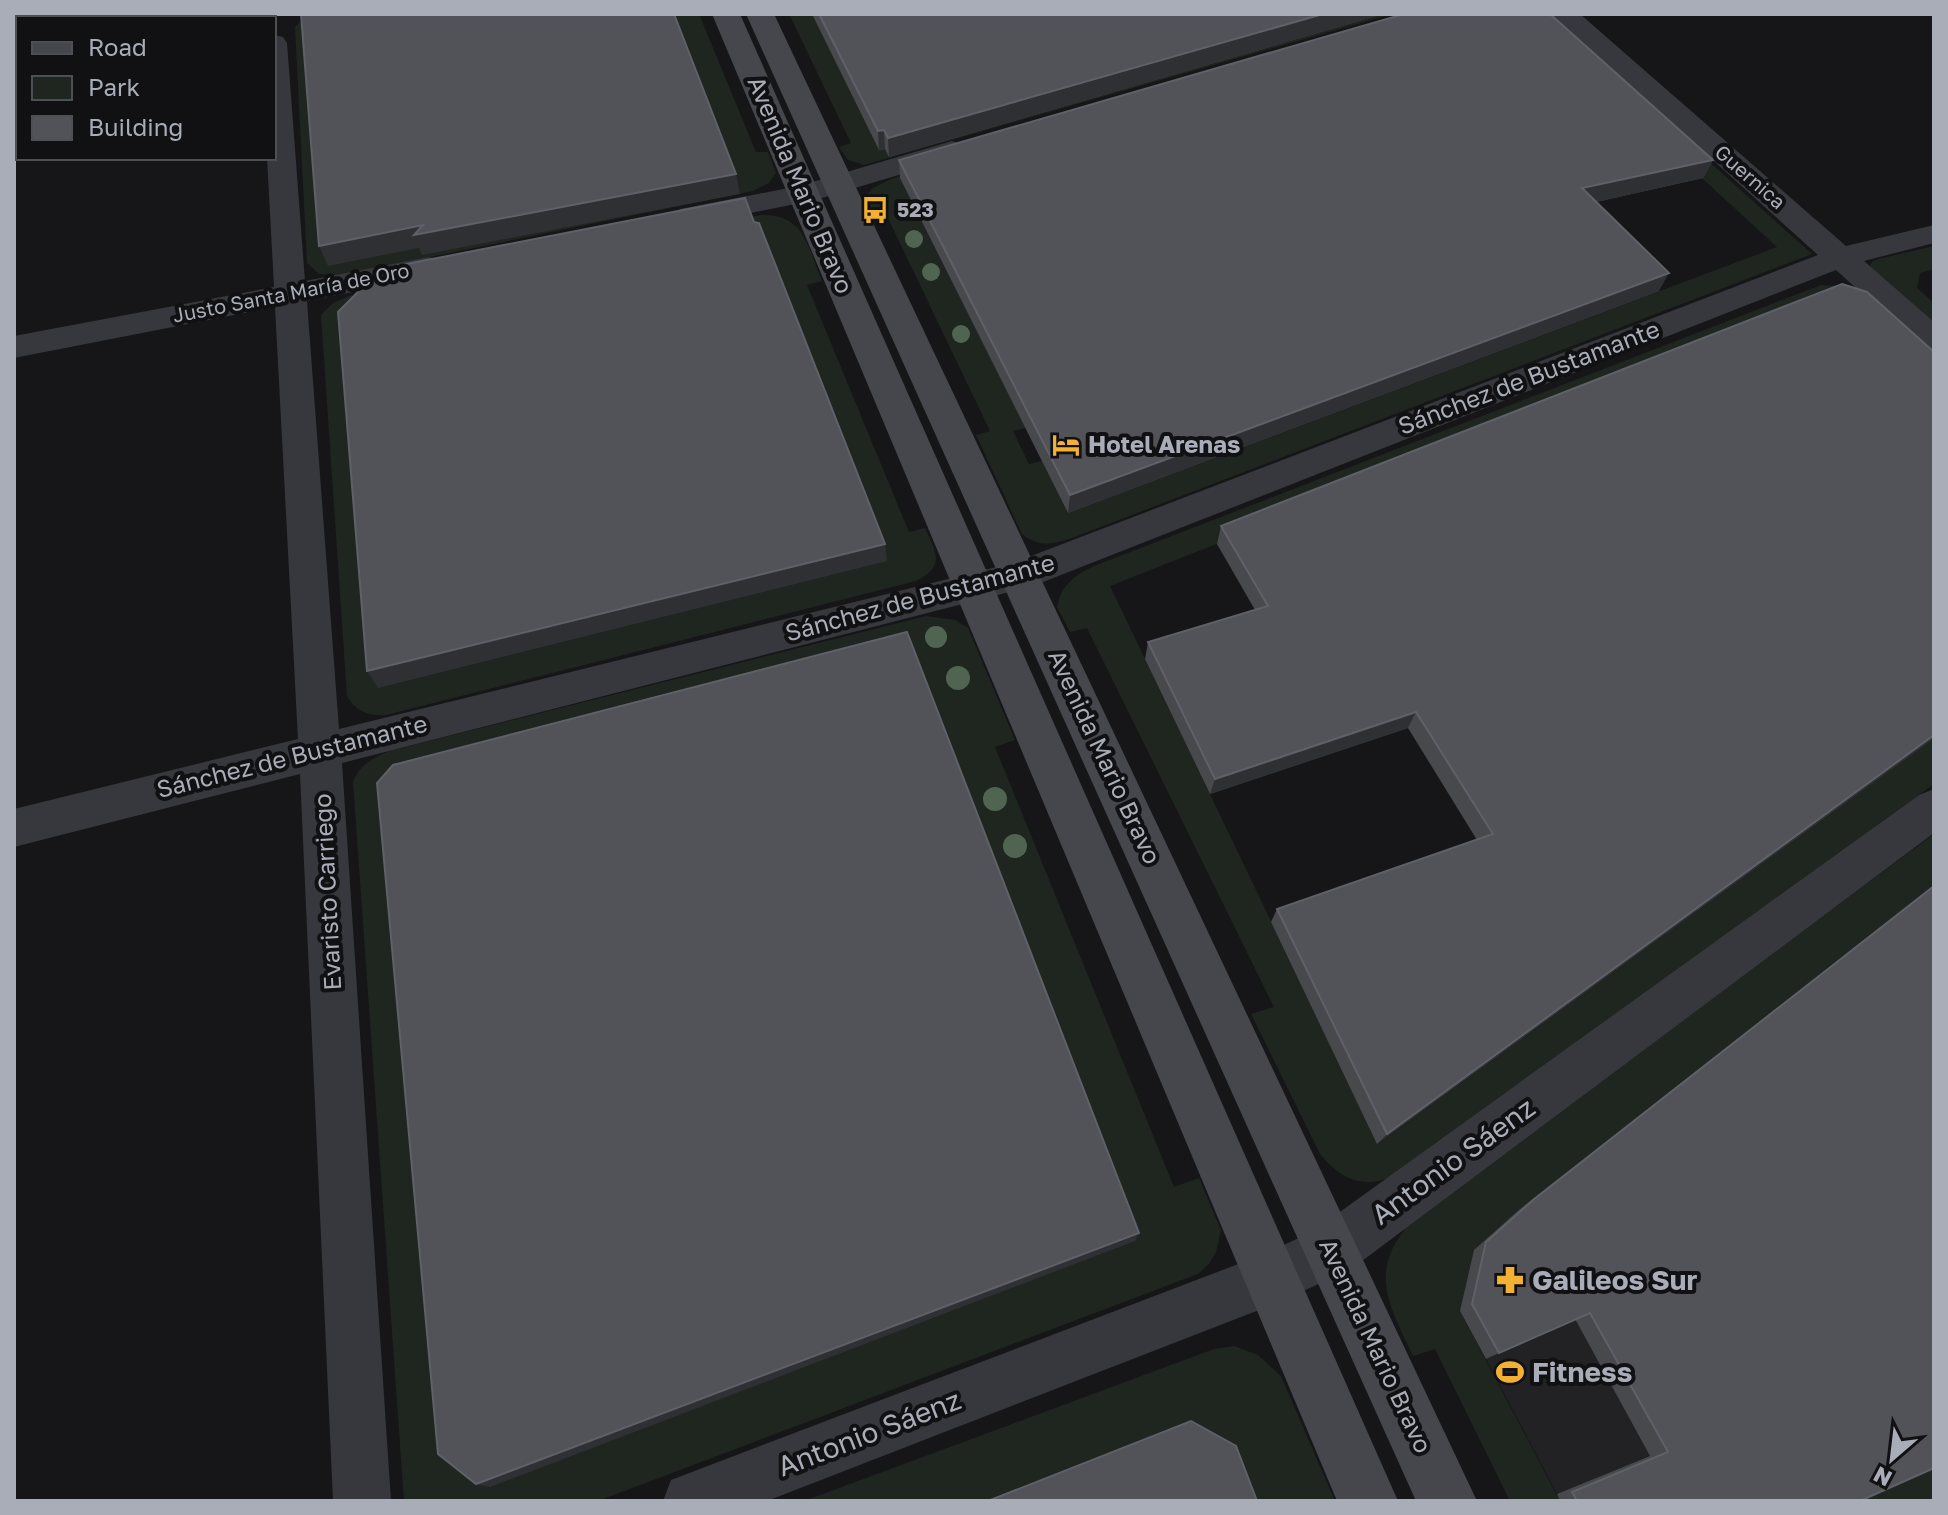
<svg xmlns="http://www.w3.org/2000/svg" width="1948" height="1515" font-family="'Golos Text',sans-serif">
	<rect width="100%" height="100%" fill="#161618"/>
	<path fill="#222225" d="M1575,1319L1650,1456L1557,1494L1486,1359Z"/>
	<g fill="#1e261f">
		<path d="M309,14L317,25L337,264L735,184L671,14H699L756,152H768L776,173L769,183L753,191L337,276L319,274L307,263L295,27Z"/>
		<path d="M789,14H1392L864,165L848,160L839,147L851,143Z"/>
		<path d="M1455,14L910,198L1026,428L1013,431L1029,464L1042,461L1068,513L1777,247L1525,16L1544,14L1812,254L1072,538C1053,544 1039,548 1022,534L976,435L990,431L886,214L874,216L865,197L873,188L891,179Z"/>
		<path d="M760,215C805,213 807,246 822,281L807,285L909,532L925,528C936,553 946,566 916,581L386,715C369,716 356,712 347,696L321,315L333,303L349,296Z"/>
		<path d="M1934,246V269L1920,273L1917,288L1934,303V331L1868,270L1872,262L1878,259Z"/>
		<path d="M1821,285L1838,286L1860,295L1751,333L1110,586L1378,1144L1934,738V784L1400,1172C1368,1191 1343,1182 1320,1154L1251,1014L1274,1007L1087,628L1070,632L1057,607C1061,585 1075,575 1094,566Z"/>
		<path d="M926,616L955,620L968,628L1015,740L995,747L1174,1187L1199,1178L1221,1230L1216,1252L1209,1264L1198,1274L598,1501H404L353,782C359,765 374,757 390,751Z"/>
		<path d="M1934,834V885L1515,1213L1460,1311L1560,1501H1510L1435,1349L1413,1356C1386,1299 1366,1266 1419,1214Z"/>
		<path d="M1234,1346L1258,1355L1281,1376L1335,1501H804L1214,1349Z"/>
		<path d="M1934,1460V1501H1842Z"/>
	</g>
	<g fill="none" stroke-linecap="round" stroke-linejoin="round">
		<g fill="#37383d" fill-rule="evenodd">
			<path d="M194,14H243L240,18H191Z"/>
			<path d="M1551,14H1580L1846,246L1934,225V243L1864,261L1934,322V351L1922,348L1836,270L1033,586L342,763L391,1501H333L300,774L14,847V809L298,739L275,307L14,358V336L274,287L267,158H274V35L283,37L287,43L305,281L429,257L440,260L445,267L440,274L429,277L307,301L339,729L1013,563L1818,255Z"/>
			<path d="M18,38V54L14,55V39Z"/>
			<path d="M952,141L962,144L966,150L962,156L815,200L691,225L680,223L676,216L680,209L799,186Z"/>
			<path d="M1934,789V833L1350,1270L1272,1305L767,1501H663L671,1480L692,1472L1262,1255L1312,1232L1919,795Z"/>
		</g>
		<g fill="#45474d" fill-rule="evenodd">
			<path d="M712,14H740L1398,1501H1337Z"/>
			<path d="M746,14H774L1477,1501H1416Z"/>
		</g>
	</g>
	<g fill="#506452">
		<circle cx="914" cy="239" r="9"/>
		<circle cx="931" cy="272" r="9"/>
		<circle cx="961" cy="334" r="9"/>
		<circle cx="936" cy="637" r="11"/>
		<circle cx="958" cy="678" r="12"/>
		<circle cx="995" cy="799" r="12"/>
		<circle cx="1015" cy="846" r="12"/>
	</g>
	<g fill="#47494d">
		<path d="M812,14H1383L889,157L885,149L879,150Z"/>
		<path d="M899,160H1713L1703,178L1596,202L1659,291L1068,513L900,178Z"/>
		<path d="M1221,526L1934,738L1377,1144L1271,922L1277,909L1477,840L1408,728L1210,794L1145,659L1148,642L1255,610L1217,544Z"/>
		<path d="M1934,885V1468L1860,1501H1560L1557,1494L1650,1456L1575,1319L1486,1359L1460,1311L1474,1250L1520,1209Z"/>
	</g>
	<g fill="#2f3033">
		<path d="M1323,14H1383L889,157L888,138Z"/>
		<path d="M884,130L885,149L879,150L878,131Z"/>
		<path d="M1713,160L1703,178L1574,207L1582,188Z"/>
		<path d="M736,174L740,194L422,255L419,248L328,266L319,246L423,225Z"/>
		<path d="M1669,273L1659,291L1068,513L1070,495Z"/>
		<path d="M885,544L887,561L378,688L367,671Z"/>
		<path d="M1416,712L1408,728L1210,794L1215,779Z"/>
		<path d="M1934,735V738L1377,1144L1387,1134Z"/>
		<path d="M1139,1233L1135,1241L490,1487L476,1484Z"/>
	</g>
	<g fill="#525359" stroke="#5f6168" stroke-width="2">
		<path d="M301,14H674L736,174L414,235L423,225L319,246Z"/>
		<path d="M819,14H1323L888,138L884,130L878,131Z"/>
		<path d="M1404,14H1550L1713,160L1582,188L1669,273L1070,495L899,160Z"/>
		<path d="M745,198L754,222L759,223L885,544L367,671L338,312L381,269Z"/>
		<path d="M1842,284L1867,292L1934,352V735L1387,1134L1277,909L1493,834L1416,712L1215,779L1148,642L1268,606L1221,526Z"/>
		<path d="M907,632L1139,1233L476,1484L438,1454L377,783L393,765Z"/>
		<path d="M1934,886V1468L1860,1501H1577L1572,1492L1668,1452L1590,1313L1499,1353L1472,1304L1486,1242L1533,1200Z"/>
		<path d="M1191,1421L1236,1446L1257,1501H988Z"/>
	</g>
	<defs>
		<g id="bus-bare" transform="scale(2.16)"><path d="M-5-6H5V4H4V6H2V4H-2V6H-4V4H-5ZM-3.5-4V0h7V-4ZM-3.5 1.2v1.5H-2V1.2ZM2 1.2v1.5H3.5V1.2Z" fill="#f2b134" stroke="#111113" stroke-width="2.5" paint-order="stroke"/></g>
		<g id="hotel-bare" transform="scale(2.16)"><path d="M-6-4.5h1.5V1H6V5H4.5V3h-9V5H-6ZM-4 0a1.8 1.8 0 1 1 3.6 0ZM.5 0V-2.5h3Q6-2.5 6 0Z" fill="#f2b134" stroke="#111113" stroke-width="2.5" paint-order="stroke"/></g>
		<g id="pharmacy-bare" transform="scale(2.16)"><path d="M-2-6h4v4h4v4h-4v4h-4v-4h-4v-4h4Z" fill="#f2b134" stroke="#111113" stroke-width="2.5" paint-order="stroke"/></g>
		<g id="stadium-bare" transform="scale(2.16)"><path d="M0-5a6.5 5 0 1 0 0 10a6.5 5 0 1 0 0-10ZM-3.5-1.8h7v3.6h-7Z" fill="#f2b134" stroke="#111113" stroke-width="2.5" paint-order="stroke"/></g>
	</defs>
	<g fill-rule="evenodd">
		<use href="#bus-bare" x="875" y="210"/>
		<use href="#hotel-bare" x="1066" y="445"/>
		<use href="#pharmacy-bare" x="1510" y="1280"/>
		<use href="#stadium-bare" x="1510" y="1372"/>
	</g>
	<g text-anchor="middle" stroke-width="8" stroke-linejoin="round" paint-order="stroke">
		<g font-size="20" fill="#a8adb8" stroke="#111113">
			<text transform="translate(1750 177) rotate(41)" y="7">Guernica</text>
			<text transform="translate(291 293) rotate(-11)" y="7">Justo Santa María de Oro</text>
		</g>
		<g font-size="20" font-weight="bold" fill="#a8adb8" stroke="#111113" text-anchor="start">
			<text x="897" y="217">523</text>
		</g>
		<g font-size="24" fill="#a8adb8" stroke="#111113">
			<text transform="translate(800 185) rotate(67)" y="8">Avenida Mario Bravo</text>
			<text transform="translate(1529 378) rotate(-21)" y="8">Sánchez de Bustamante</text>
			<text transform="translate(920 598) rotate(-15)" y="8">Sánchez de Bustamante</text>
			<text transform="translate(292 757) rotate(-14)" y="8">Sánchez de Bustamante</text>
			<text transform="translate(1104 757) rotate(65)" y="8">Avenida Mario Bravo</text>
			<text transform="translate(328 892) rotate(-93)" y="8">Evaristo Carriego</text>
			<text transform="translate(1375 1346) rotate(65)" y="8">Avenida Mario Bravo</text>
		</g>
		<g font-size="24" font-weight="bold" fill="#a8adb8" stroke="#111113" text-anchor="start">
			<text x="1088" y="453">Hotel Arenas</text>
		</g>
		<g font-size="28" fill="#a8adb8" stroke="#111113">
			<text transform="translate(1453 1161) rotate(-36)" y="10">Antonio Sáenz</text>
			<text transform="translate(869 1433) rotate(-21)" y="10">Antonio Sáenz</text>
		</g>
		<g font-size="28" font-weight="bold" fill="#a8adb8" stroke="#111113" text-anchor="start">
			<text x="1532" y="1290">Galileos Sur</text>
			<text x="1532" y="1382">Fitness</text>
		</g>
	</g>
	<rect width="1948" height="1515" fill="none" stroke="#a8adb8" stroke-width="32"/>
	<rect x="16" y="16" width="260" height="144" fill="#111113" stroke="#4d4f55" stroke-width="2"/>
	<rect x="32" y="42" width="40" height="12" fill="#45474d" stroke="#4d4f55" stroke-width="2"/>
	<text x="88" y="56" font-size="24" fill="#a8adb8">Road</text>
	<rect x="32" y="76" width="40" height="24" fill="#1e261f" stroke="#4d4f55" stroke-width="2"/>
	<text x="88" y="96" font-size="24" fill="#a8adb8">Park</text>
	<rect x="32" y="116" width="40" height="24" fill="#525359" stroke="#4d4f55" stroke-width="2"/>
	<text x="88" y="136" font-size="24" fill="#a8adb8">Building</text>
	<g transform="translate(1892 1459) rotate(208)" stroke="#111113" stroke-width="6" paint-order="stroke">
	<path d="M0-6L14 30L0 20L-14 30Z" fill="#a8adb8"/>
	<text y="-12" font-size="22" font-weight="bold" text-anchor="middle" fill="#a8adb8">N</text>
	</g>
</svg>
